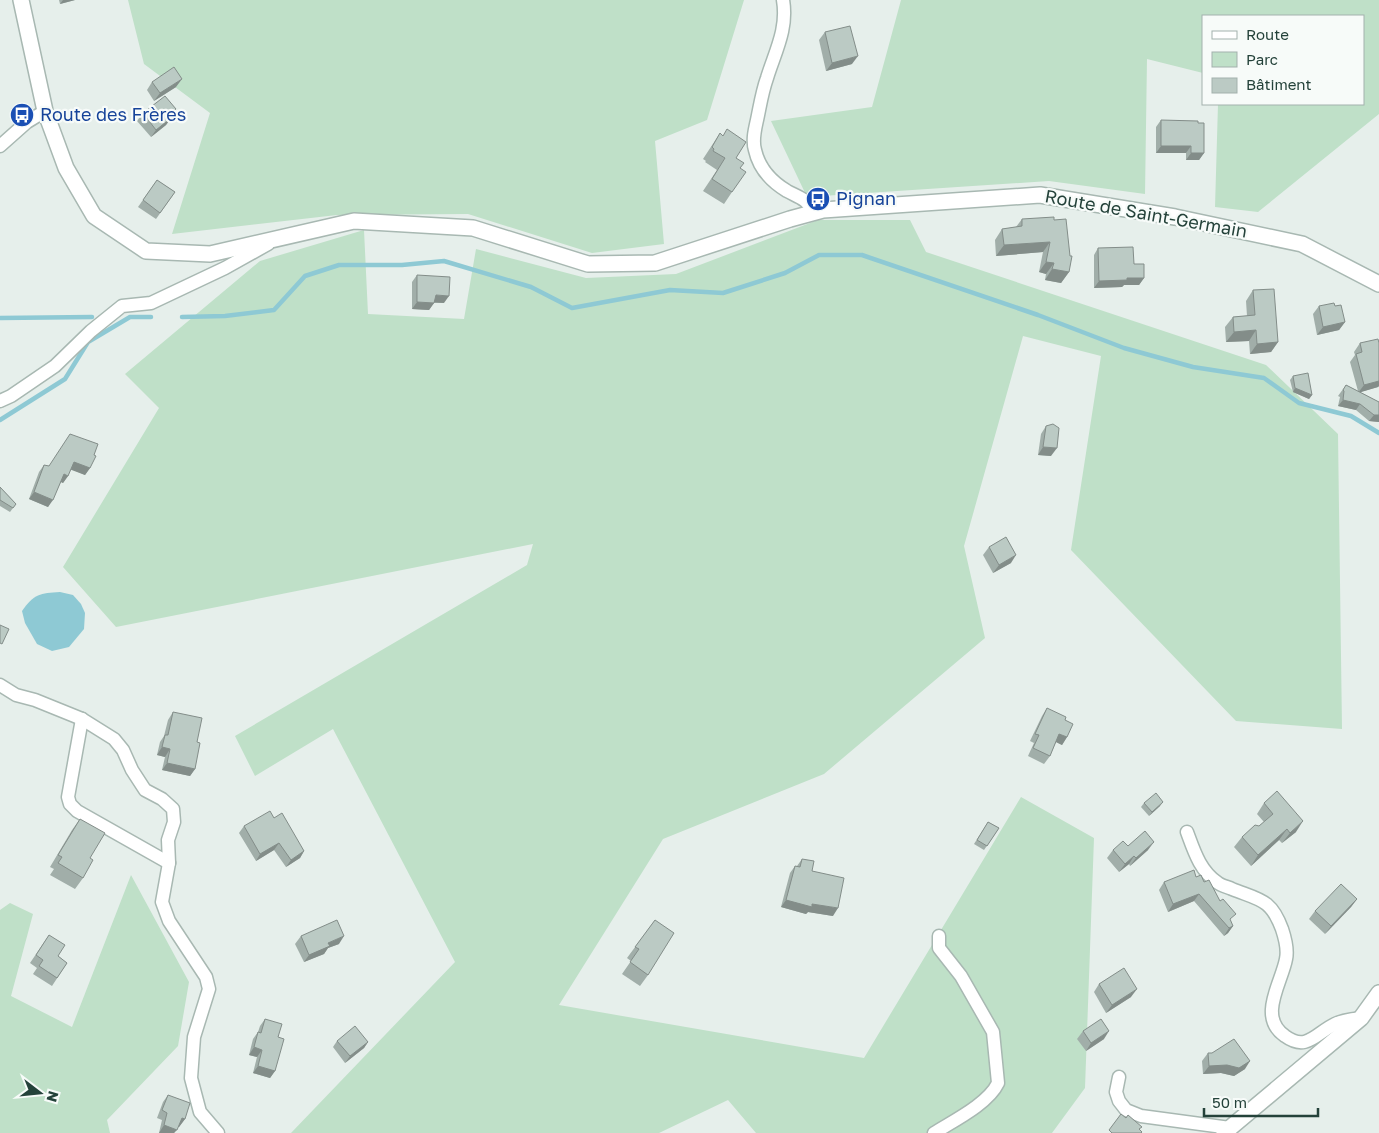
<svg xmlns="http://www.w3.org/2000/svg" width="1379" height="1133" font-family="'Golos Text',sans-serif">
	<rect width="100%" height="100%" fill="#e6efeb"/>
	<g fill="#bfe0c8">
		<path d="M128,0H744L707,120L655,141L664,244L592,253L468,214L337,215L172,234L210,113L144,64Z"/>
		<path d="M901,0H1379V114L1258,212L1215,207L1218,104H1363V16H1203V73L1147,59L1145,194L1049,181L807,197L771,121L872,107Z"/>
		<path d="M818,220H910L926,252L1266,365L1338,434L1342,729L1236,721L1071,550L1101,356L1023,336L964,546L985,638L824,774L663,839L559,1005L864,1058L1021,797L1094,838L1085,1088L1052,1133H756L728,1100L659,1133H291L455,962L333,729L255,776L235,736L527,565L533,544L116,627L63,567L159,408L125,374L260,261L364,230L368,314L464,319L476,249L586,278L676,274Z"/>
		<path d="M131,875L189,982L178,1046L107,1120L110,1133H0V910L10,903L33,914L11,996L72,1027Z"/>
	</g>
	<path fill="#8ec9d4" d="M60,592L73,595L81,604L85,613L84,629L69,647L52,651L37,644L25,623L22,611C34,594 40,593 60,592Z"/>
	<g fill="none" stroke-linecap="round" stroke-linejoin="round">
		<g stroke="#8ec9d4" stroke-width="4.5">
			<path d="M182,317L225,316L274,310L305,276L339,265H402L444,261L531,287L572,308L670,290L723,293L785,273L819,255H862L1038,315L1124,348L1193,367L1264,378L1299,403L1351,416L1379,433"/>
			<path d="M0,318L92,317"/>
			<path d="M0,420L65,379L88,342L130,317H151"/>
		</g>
		<g stroke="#a8b8b2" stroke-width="15">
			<g id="minor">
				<path d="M783,0C788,29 775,52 767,78C762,92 760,106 757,120C755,129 752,140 755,150C759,168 772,182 787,191C798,197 808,199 813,212"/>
				<path d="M0,146L27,122L45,111"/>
				<path d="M0,401L11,396L55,366L91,331L122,306L151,303L225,268L268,244"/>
				<path d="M0,685L16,695L35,700L82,719L114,739L123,750L132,770L145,790L162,799L173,809L174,822L168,840L169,863L162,902L169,921L206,977L209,989L194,1037L191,1078L200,1112L218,1133"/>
				<path d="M82,719L68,797L70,804L77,811L169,863"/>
				<path d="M1187,832C1194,851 1200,871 1218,883C1222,886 1228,887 1232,889C1260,900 1271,899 1282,929C1285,938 1288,950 1286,959C1282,982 1257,1017 1285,1036C1307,1052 1316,1033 1335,1024C1342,1020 1352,1019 1361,1018"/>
				<path d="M1119,1077L1116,1092L1119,1101L1126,1110L1141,1116L1230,1128"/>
				<path d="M934,1133C953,1121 988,1104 998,1083L993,1032L961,976L939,948V936"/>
			</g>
		</g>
		<g stroke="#a8b8b2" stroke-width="18">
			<g id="tertiary">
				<path d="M21,0L45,111L66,168L94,216L146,251L210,254L354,221L473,228L588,264L655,263L790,219L823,210L1040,195L1175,217L1302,244L1379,284"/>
				<path d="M1224,1133L1361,1018L1379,993"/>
			</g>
		</g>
		<use href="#minor" stroke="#fff" stroke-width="12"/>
		<use href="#tertiary" stroke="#fff" stroke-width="15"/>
	</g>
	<g fill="#a1aea9">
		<path d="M59,0H75L60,4Z"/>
		<path d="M825,32L852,64L826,71L819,40Z"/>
		<path d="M152,82L176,87L154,101L147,90Z"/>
		<path d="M143,113L171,118L166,125L151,137L137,121Z"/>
		<path d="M1161,120L1204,153L1199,160H1186V153H1156V127Z"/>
		<path d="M720,133L736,158L740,168L732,192L724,204L703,191L717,170L705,162L706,161L703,159Z"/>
		<path d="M157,180L175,192L156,219L138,207Z"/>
		<path d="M1022,219L1054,220L1069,272L1061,283L1045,280L1046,274L1039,272L1043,252L996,256L995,240L1002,229L1016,227Z"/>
		<path d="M1098,248L1134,264L1144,278L1139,285H1124L1122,287L1094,288V255Z"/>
		<path d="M417,275L444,303H434L429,310L412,309V282Z"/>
		<path d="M1253,290L1278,342L1271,352L1250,354L1249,341L1226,342L1225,327L1233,317L1247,316L1246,301Z"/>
		<path d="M1319,306H1335L1345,322L1339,330L1317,335L1313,314Z"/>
		<path d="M1360,343H1379V386L1378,387L1360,392L1379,402V422L1369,421L1356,410L1338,406L1340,397L1338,396L1346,385L1358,391L1350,362L1355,355L1354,352Z"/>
		<path d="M1293,376L1312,395L1309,399L1293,392L1290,380Z"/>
		<path d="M1046,426L1051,456L1038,455L1041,434Z"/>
		<path d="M94,455L90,468L85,475L71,469L68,476L63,483L61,482L48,507L29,499L39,472L44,465L48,466Z"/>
		<path d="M0,487L16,504L10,512L0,506Z"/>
		<path d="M989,547L1011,563L993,573L983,555Z"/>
		<path d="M1047,708L1065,720L1067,737L1062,745L1056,742L1050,756L1044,764L1028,756L1034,743L1030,741L1042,716Z"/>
		<path d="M173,712L197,742L195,769L190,776L162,770L165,757L157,755L160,742L164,736L168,720Z"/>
		<path d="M1144,803L1160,806L1149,816L1141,807Z"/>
		<path d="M1264,803L1296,832L1282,843L1279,840L1251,866L1234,847L1242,837L1259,826L1264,822L1257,814Z"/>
		<path d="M274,818L304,851L300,858L286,867L274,850L256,861L239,833L244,826Z"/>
		<path d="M80,819L90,858L83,878L75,889L50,875L54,869L50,867L72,830Z"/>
		<path d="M988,822L999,828L984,850L974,844Z"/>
		<path d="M1113,850H1148L1130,866L1129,864L1119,872L1107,858Z"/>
		<path d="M802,859L812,871L833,916L808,912L806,914L781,907L790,873L795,866H797Z"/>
		<path d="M1196,877L1204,882L1233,926L1228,933L1224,936L1194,901L1168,912L1159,890L1164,882Z"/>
		<path d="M1357,899L1351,907L1325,934L1309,919L1315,911Z"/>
		<path d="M655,920L648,975L640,986L622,974L631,961L627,958Z"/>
		<path d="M49,935L58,956L67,963L52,986L33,974L37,968L30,963Z"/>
		<path d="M301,936L339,944L328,948L324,954L304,962L295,944Z"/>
		<path d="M1099,984L1131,997L1106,1013L1094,992Z"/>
		<path d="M265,1019L278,1037L275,1071L270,1078L253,1073L257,1057L249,1055L253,1039L258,1032L260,1026Z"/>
		<path d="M1083,1031L1104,1039L1086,1051L1077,1039Z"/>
		<path d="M337,1041L368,1042L364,1048L345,1063L333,1047Z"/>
		<path d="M1208,1053L1245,1069L1234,1076L1221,1073L1203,1074L1202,1061Z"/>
		<path d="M168,1095L185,1119L179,1127L178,1126L174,1133H159L162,1120L157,1118L163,1102Z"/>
	</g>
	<g fill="#838d89">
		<path d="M63,0H75L60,4Z"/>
		<path d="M858,56L852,64L826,71L832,63Z"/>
		<path d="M182,79L176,87L154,101L160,93Z"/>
		<path d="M171,118L166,125L151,137L156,130Z"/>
		<path d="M1161,146H1191L1186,153H1156Z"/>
		<path d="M1191,153H1204L1199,160H1186Z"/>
		<path d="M1050,242L1043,252L996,256L1004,245Z"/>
		<path d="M1046,262L1054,263L1046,274L1039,272Z"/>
		<path d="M1052,269L1069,272L1061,283L1045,280Z"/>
		<path d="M1127,278H1144L1139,285H1124L1122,287L1094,288L1099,281Z"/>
		<path d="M436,295L449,296L444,303L431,302Z"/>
		<path d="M417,302L434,303L429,310L412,309Z"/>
		<path d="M1345,322L1339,330L1317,335L1323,327Z"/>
		<path d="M1256,330L1249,341L1226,342L1234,332Z"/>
		<path d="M1278,342L1271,352L1250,354L1257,344Z"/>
		<path d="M1379,381V386L1378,387L1358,393L1364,385Z"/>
		<path d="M1295,388L1312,395L1309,399L1293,392Z"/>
		<path d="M1343,400L1360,404L1356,410L1338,406Z"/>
		<path d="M1374,415H1379V422L1369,421Z"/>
		<path d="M1043,447L1057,448L1051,456L1038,455Z"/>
		<path d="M74,462L90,468L85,475L69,469Z"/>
		<path d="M64,474L68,476L63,483L59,481Z"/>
		<path d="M34,492L53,500L48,507L29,499Z"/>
		<path d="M1016,555L1011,563L993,573L999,565Z"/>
		<path d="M1059,734L1067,737L1062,745L1054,741Z"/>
		<path d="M162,747L170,749L165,757L157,755Z"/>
		<path d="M167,763L195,769L190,776L162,770Z"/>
		<path d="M1163,802L1160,806L1149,816L1152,812Z"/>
		<path d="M1303,821L1296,832L1282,843L1290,833Z"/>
		<path d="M1287,829L1279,840L1251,866L1258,855Z"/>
		<path d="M1154,842L1148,850L1130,866L1136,858Z"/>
		<path d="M279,843L274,850L256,861L260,854Z"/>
		<path d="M304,851L300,858L286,867L291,860Z"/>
		<path d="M1134,856L1129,864L1119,872L1125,864Z"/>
		<path d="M1199,894L1194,901L1168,912L1173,904Z"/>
		<path d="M1357,899L1351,907L1325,934L1331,926Z"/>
		<path d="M786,900L838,908L833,916L808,912L806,914L781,907Z"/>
		<path d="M1233,926L1228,933L1224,936L1229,928Z"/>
		<path d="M344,936L339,944L328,948L324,954L304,962L309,955L328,943Z"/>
		<path d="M1137,989L1131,997L1106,1013L1112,1005Z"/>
		<path d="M1109,1031L1104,1039L1086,1051L1091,1043Z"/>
		<path d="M368,1042L364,1048L345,1063L350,1056Z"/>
		<path d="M254,1047L262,1050L257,1057L249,1055Z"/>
		<path d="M1250,1061L1245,1069L1234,1076L1221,1073L1203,1074L1209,1066Z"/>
		<path d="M258,1066L275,1071L270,1078L253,1073Z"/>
		<path d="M182,1118L185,1119L179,1127L176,1126Z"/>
		<path d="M164,1125L177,1130L174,1133H159Z"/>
	</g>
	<g fill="#bbcac4" stroke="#838d89">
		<path d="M850,26L858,56L832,63L825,32Z"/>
		<path d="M174,67L182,79L160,93L152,82Z"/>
		<path d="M165,96L176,109L169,115L171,118L156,130L143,113Z"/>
		<path d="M1161,120L1198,121V123H1204V153H1191V146H1161Z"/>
		<path d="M727,129L746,142L736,158L744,163L740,168L746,172L732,192L712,179L725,158L713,151L714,149L712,147L720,133L723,136Z"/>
		<path d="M157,180L175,192L160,213L143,200Z"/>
		<path d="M1054,217V220L1066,219L1070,256H1072L1069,272L1052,269L1054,263L1046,262L1050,242L1004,245L1002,229L1022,226V219Z"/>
		<path d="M1133,247L1134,264H1144V278H1127V280L1099,281L1098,248Z"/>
		<path d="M417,275L450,277L449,296L436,295L434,303L417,302Z"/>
		<path d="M1274,289L1278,342L1257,344L1256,330L1234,332L1233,317L1255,315L1253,290Z"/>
		<path d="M1334,303L1335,306L1341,305L1345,322L1323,327L1319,306Z"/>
		<path d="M1378,339L1379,343V381L1364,385L1356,354L1362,352L1360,343Z"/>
		<path d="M1308,373L1312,395L1295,388L1293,376Z"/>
		<path d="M1346,385L1379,402V415H1374L1360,404L1343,400L1344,391L1343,390Z"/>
		<path d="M1053,424L1059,428L1057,448L1043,447L1046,426Z"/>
		<path d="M70,434L98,444L94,455L96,456L90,468L74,462L68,476L64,474L53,500L34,492L44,465L49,466Z"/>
		<path d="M0,487L16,504L13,508L0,500Z"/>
		<path d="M1006,537L1016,555L999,565L989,547Z"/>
		<path d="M0,625L9,629L2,644L0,643Z"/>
		<path d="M1047,708L1066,717L1065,720L1073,724L1067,737L1059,734L1050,756L1033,748L1039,735L1035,734Z"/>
		<path d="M173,712L202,718L197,742L200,743L195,769L167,763L170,749L162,747L165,735H168Z"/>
		<path d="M1277,791L1303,821L1290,833L1287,829L1258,855L1242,837L1255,825L1259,826L1273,814L1264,803Z"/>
		<path d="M1156,793L1163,802L1152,812L1144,803Z"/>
		<path d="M270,811L274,818L282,813L304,851L291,860L279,843L260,854L244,826Z"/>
		<path d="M80,819L105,833L90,858L93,860L83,878L58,863L62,857L58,855Z"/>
		<path d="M988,822L999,828L987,846L977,840Z"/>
		<path d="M1145,831L1154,842L1136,858L1134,856L1125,864L1113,850L1123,841L1128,846Z"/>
		<path d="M802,859L814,861L812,871L844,878L838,908L812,904V907L786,900L795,866L800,867Z"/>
		<path d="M1194,870L1196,877L1201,875L1204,882L1209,880L1220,901L1223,899L1236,914L1230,919L1233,926L1229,928L1199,894L1173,904L1164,882Z"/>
		<path d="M1341,884L1357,899L1331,926L1315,911Z"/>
		<path d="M337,920L344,936L328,943L330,946L309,955L301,936Z"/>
		<path d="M655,920L674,933L648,975L630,962L639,949L635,947Z"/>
		<path d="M49,935L65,945L58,956L67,963L57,978L39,966L43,960L36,955Z"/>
		<path d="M1124,968L1137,989L1112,1005L1099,984Z"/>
		<path d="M265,1019L282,1024L278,1037L284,1039L275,1071L258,1066L262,1050L254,1047L258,1032L261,1033Z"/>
		<path d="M1101,1019L1109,1031L1091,1043L1083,1031Z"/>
		<path d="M355,1026L368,1042L350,1056L337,1041Z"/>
		<path d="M1234,1039L1250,1061L1239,1068L1227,1065L1209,1066L1208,1053H1212Z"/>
		<path d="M168,1095L190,1103L185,1119L182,1118L177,1130L164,1125L167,1113L162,1110Z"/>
		<path d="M1121,1114L1126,1118L1128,1115L1142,1127L1139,1129L1142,1132L1141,1133H1112L1109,1130Z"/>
	</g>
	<defs>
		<g id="bus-disc" transform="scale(1.25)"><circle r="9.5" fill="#1a4fb4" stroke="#f7fbf9"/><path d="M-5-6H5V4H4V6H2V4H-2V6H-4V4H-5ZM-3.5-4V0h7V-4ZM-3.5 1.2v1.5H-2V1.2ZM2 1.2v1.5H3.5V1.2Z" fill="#fff"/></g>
	</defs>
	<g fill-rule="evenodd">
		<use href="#bus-disc" x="22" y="115"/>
		<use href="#bus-disc" x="818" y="199"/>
	</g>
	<g text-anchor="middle" stroke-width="4.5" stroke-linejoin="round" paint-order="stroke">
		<g font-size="18" fill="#164399" stroke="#f7fbf9" text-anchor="start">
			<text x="40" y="121">Route des Frères</text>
			<text x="836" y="205">Pignan</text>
		</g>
		<g font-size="18" fill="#24423a" stroke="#f7fbf9">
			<text transform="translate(1146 214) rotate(10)" y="6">Route de Saint-Germain</text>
		</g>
	</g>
	<rect x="1202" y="15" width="162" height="90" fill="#f7fbf9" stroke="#a3b1ad"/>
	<rect x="1212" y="31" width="25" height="8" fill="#ffffff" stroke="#a3b1ad"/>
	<text x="1246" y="40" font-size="15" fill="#24423a">Route</text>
	<rect x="1212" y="52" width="25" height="15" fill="#bfe0c8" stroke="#a3b1ad"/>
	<text x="1246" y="65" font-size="15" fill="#24423a">Parc</text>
	<rect x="1212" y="78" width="25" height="15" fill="#bbcac4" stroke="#a3b1ad"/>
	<text x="1246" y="90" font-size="15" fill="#24423a">Bâtiment</text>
	<g transform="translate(40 1093) rotate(106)" stroke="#f7fbf9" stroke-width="4" paint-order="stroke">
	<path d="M0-4L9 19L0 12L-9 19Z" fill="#24423a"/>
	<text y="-8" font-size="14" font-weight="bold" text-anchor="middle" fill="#24423a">N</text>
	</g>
	<path d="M1204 1108v8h114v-8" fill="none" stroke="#24423a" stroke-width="2.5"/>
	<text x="1212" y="1108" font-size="15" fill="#24423a" stroke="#f7fbf9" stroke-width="4" paint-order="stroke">50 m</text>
</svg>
